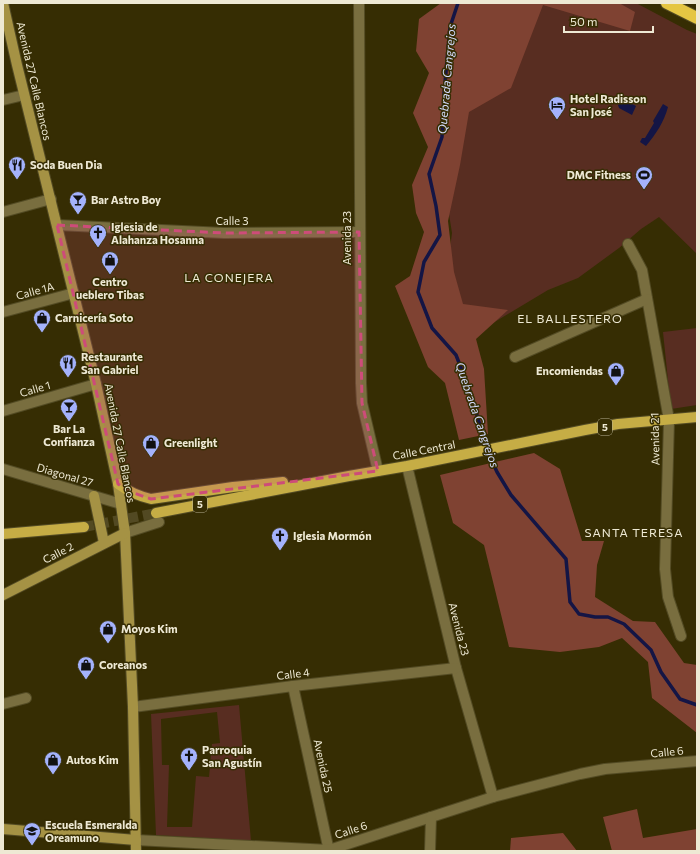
<svg xmlns="http://www.w3.org/2000/svg" width="700" height="854" font-family="Commissioner,sans-serif">
	<rect width="100%" height="100%" fill="#362d03"/>
	<g fill="#582d21" fill-rule="evenodd">
		<path d="M473,3H636L687,30L697,34V254L659,217L641,229L619,248L578,278L548,290L473,335L446,279L452,233L448,208Z"/>
		<path d="M697,328V405L671,409L663,332Z"/>
		<path d="M239,705L251,841L156,835L151,714ZM217,712L220,743L212,744L209,777L196,776L192,827H167L169,765H162L161,719Z"/>
	</g>
	<g fill="#7f4232">
		<path d="M441,3H619L635,12L630,31L543,5L511,88L469,112L460,165L448,221L454,272L463,304L508,310L476,339L484,369L488,434L459,440L445,383L428,367L395,286L410,276L424,232L416,213L412,185L428,147L413,113L429,73L416,51L419,19Z"/>
		<path d="M534,453L560,469L582,541H604L597,565L595,597L633,621L655,622L684,663L697,665V733L652,698L648,662L622,638L599,647L560,652L509,647L484,545L453,523L440,475Z"/>
		<path d="M637,809L643,838L697,829V851H612L603,817Z"/>
		<path d="M563,833L577,851H510L511,838Z"/>
	</g>
	<g fill="#141545">
		<path d="M626,101L636,106L632,115L619,108L618,105Z"/>
		<path d="M663,104L668,107C664,122 656,134 646,146L640,142L642,138H645L654,123L653,121Z"/>
	</g>
	<g fill="none" stroke-linecap="round" stroke-linejoin="round">
		<path stroke="#141545" stroke-width="3.5" d="M458,3L450,27L444,94L442,137L429,174L436,206L440,235L424,262L418,292L432,328L456,355L470,391L487,450L497,472L511,495L566,559L570,602L579,614L595,617H608L624,624L651,650L661,672L680,699L697,705"/>
		<path stroke="#524922" stroke-width="10" stroke-dasharray="10 5" stroke-linecap="butt" d="M84,527L156,513"/>
		<g stroke="#534b24" stroke-width="12">
			<g id="street">
				<path d="M359,3L361,383L362,403L378,471"/>
				<path d="M3,100L24,95"/>
				<path d="M3,212L51,199"/>
				<path d="M57,225L224,233L359,232"/>
				<path d="M628,244L642,270L669,420L665,569L668,597L681,636"/>
				<path d="M3,312L74,293"/>
				<path d="M515,357L647,299"/>
				<path d="M3,411L96,384"/>
				<path d="M407,466L456,668L493,797"/>
				<path d="M3,469L121,504"/>
				<path d="M125,533L159,522"/>
				<path d="M293,686L329,851"/>
				<path d="M3,704L26,698"/>
				<path d="M133,707L293,686L456,668"/>
				<path d="M136,840L329,850L493,797L580,774L605,769L697,761"/>
				<path d="M430,851L431,817"/>
			</g>
		</g>
		<g stroke="#534b24" stroke-width="12">
			<g id="secondary">
				<path d="M3,3L17,65L96,384L118,484L125,533L133,707L136,851"/>
				<path d="M94,496L104,543"/>
				<path d="M3,595L125,533"/>
				<path d="M3,829L136,840"/>
			</g>
		</g>
		<g stroke="#534b24" stroke-width="12">
			<g id="primary">
				<path d="M118,484C129,492 138,496 151,499L233,487L283,482"/>
				<path d="M156,513L349,476L407,466L585,430L618,424L697,417"/>
				<path d="M3,534L84,527"/>
			</g>
		</g>
		<g stroke="#534b24" stroke-width="14">
			<path id="highway" d="M667,3L697,18"/>
		</g>
		<use href="#street" stroke="#796e3f" stroke-width="10"/>
		<use href="#secondary" stroke="#a59244" stroke-width="10"/>
		<use href="#primary" stroke="#c6ad45" stroke-width="10"/>
		<use href="#highway" stroke="#e5c643" stroke-width="12"/>
	</g>
	<path fill="#cd4c79" fill-opacity="0.2" stroke="#cd4c79" stroke-width="3" stroke-dasharray="8 5" stroke-linejoin="round" d="M57,225L224,233L359,232L362,403L378,471L151,499L128,491L118,484Z"/>
	<defs>
		<g id="hotel-pin" transform="scale(0.9)"><path d="M0 17L-7.5 6A9.5 9.5 0 1 1 7.5 6Z" fill="#a4b2fc" stroke="#362d03"/><path d="M-6-4.5h1.5V1H6V5H4.5V3h-9V5H-6ZM-4 0a1.8 1.8 0 1 1 3.6 0ZM.5 0V-2.5h3Q6-2.5 6 0Z" fill="#111"/></g>
		<g id="restaurant-pin" transform="scale(0.9)"><path d="M0 17L-7.5 6A9.5 9.5 0 1 1 7.5 6Z" fill="#a4b2fc" stroke="#362d03"/><path d="M-5-6h1v4h1v-4h1v4h1v-4h1v5L-1.5 .5V6h-2V.5L-5-1ZM5-6V6H3V1.5H1.5Q1.5-4 5-6Z" fill="#111"/></g>
		<g id="stadium-pin" transform="scale(0.9)"><path d="M0 17L-7.5 6A9.5 9.5 0 1 1 7.5 6Z" fill="#a4b2fc" stroke="#362d03"/><path d="M0-5a6.5 5 0 1 0 0 10a6.5 5 0 1 0 0-10ZM-3.5-1.8h7v3.6h-7Z" fill="#111"/></g>
		<g id="bar-pin" transform="scale(0.9)"><path d="M0 17L-7.5 6A9.5 9.5 0 1 1 7.5 6Z" fill="#a4b2fc" stroke="#362d03"/><path d="M-6-5H6L.8 .8V4.5H3.5V6h-7V4.5H-.8V.8Z" fill="#111"/></g>
		<g id="church-pin" transform="scale(0.9)"><path d="M0 17L-7.5 6A9.5 9.5 0 1 1 7.5 6Z" fill="#a4b2fc" stroke="#362d03"/><path d="M-1.2-6h2.4v3.5h3.3v2.4h-3.3V6h-2.4V-.1h-3.3v-2.4h3.3Z" fill="#111"/></g>
		<g id="shop-pin" transform="scale(0.9)"><path d="M0 17L-7.5 6A9.5 9.5 0 1 1 7.5 6Z" fill="#a4b2fc" stroke="#362d03"/><path d="M-5-2.5h2.3a2.7 3.5 0 0 1 5.4 0H5L5.5 6h-11ZM-1.5-2.5h3a1.5 2.3 0 0 0-3 0Z" fill="#111"/></g>
		<g id="school-pin" transform="scale(0.9)"><path d="M0 17L-7.5 6A9.5 9.5 0 1 1 7.5 6Z" fill="#a4b2fc" stroke="#362d03"/><path d="M0-5L7-2L0 1L-7-2ZM-4 1L0 2.5L4 1V4Q0 6-4 4Z" fill="#111"/></g>
	</defs>
	<g fill-rule="evenodd">
		<use href="#hotel-pin" x="557" y="105"/>
		<use href="#restaurant-pin" x="17" y="165"/>
		<use href="#stadium-pin" x="644" y="175"/>
		<use href="#bar-pin" x="78" y="200"/>
		<use href="#church-pin" x="98" y="233"/>
		<use href="#shop-pin" x="110" y="260"/>
		<use href="#shop-pin" x="42" y="318"/>
		<use href="#restaurant-pin" x="68" y="363"/>
		<use href="#shop-pin" x="616" y="371"/>
		<use href="#bar-pin" x="69" y="407"/>
		<use href="#shop-pin" x="151" y="443"/>
		<use href="#church-pin" x="280" y="536"/>
		<use href="#shop-pin" x="108" y="629"/>
		<use href="#shop-pin" x="86" y="665"/>
		<use href="#church-pin" x="189" y="756"/>
		<use href="#shop-pin" x="53" y="760"/>
		<use href="#school-pin" x="32" y="831"/>
	</g>
	<g text-anchor="middle" stroke-width="3" stroke-linejoin="round" paint-order="stroke">
		<g fill="#362d03" stroke="#b7b195" stroke-width="1">
			<rect x="598" y="419" width="14" height="16" rx="3"/>
			<rect x="193" y="496" width="14" height="16" rx="3"/>
		</g>
		<g font-size="10" font-weight="bold" fill="#eee9d4">
			<text x="605" y="431">5</text>
			<text x="200" y="508">5</text>
		</g>
		<g font-size="11" fill="#eee9d4" stroke="#362d03">
			<text transform="translate(34 81) rotate(77)" y="4">Avenida 27 Calle Blancos</text>
			<text x="232" y="225">Calle 3</text>
			<text transform="translate(347 238) rotate(-90)" y="4">Avenida 23</text>
			<text transform="translate(35 291) rotate(-15)" y="4">Calle 1A</text>
			<text transform="translate(35 389) rotate(-16)" y="4">Calle 1</text>
			<text transform="translate(655 439) rotate(-91)" y="4">Avenida 21</text>
			<text transform="translate(120 443) rotate(79)" y="4">Avenida 27 Calle Blancos</text>
			<text transform="translate(424 450) rotate(-11)" y="4">Calle Central</text>
			<text transform="translate(65 475) rotate(16)" y="4">Diagonal 27</text>
			<text transform="translate(58 553) rotate(-27)" y="4">Calle 2</text>
			<text transform="translate(459 629) rotate(76)" y="4">Avenida 23</text>
			<text transform="translate(293 674) rotate(-7)" y="4">Calle 4</text>
			<text transform="translate(667 752) rotate(-5)" y="4">Calle 6</text>
			<text transform="translate(323 766) rotate(78)" y="4">Avenida 25</text>
			<text transform="translate(351 830) rotate(-18)" y="4">Calle 6</text>
		</g>
		<g font-size="11" font-weight="bold" fill="#eee9d4" stroke="#362d03" text-anchor="start">
			<text x="570" y="103">Hotel Radisson<tspan x="570" dy="13">San José</tspan></text>
			<text x="30" y="169">Soda Buen Dia</text>
			<text x="631" y="179" text-anchor="end">DMC Fitness</text>
			<text x="91" y="204">Bar Astro Boy</text>
			<text x="111" y="231">Iglesia de<tspan x="111" dy="13">Alahanza Hosanna</tspan></text>
			<text x="110" y="286" text-anchor="middle">Centro<tspan x="110" dy="13">ueblero Tibas</tspan></text>
			<text x="55" y="322">Carnicería Soto</text>
			<text x="81" y="361">Restaurante<tspan x="81" dy="13">San Gabriel</tspan></text>
			<text x="603" y="375" text-anchor="end">Encomiendas</text>
			<text x="69" y="433" text-anchor="middle">Bar La<tspan x="69" dy="13">Confianza</tspan></text>
			<text x="164" y="447">Greenlight</text>
			<text x="293" y="540">Iglesia Mormón</text>
			<text x="121" y="633">Moyos Kim</text>
			<text x="99" y="669">Coreanos</text>
			<text x="202" y="754">Parroquia<tspan x="202" dy="13">San Agustín</tspan></text>
			<text x="66" y="764">Autos Kim</text>
			<text x="45" y="829">Escuela Esmeralda<tspan x="45" dy="13">Oreamuno</tspan></text>
		</g>
		<g font-size="12" font-style="italic" fill="#d1d9fa" stroke="#362d03">
			<text transform="translate(447 79) rotate(-85)" y="4">Quebrada Cangrejos</text>
			<text transform="translate(477 415) rotate(71)" y="4">Quebrada Cangrejos</text>
		</g>
		<g font-size="12" letter-spacing="1" fill="#eee9d4" stroke="#362d03">
			<text x="229" y="282">LA CONEJERA</text>
			<text x="570" y="323">EL BALLESTERO</text>
			<text x="634" y="537">SANTA TERESA</text>
		</g>
	</g>
	<rect width="700" height="854" fill="none" stroke="#eee9d4" stroke-width="8"/>
	<path d="M564 26v6h89v-6" fill="none" stroke="#eee9d4" stroke-width="2"/>
	<text x="570" y="26" font-size="12" fill="#eee9d4" stroke="#362d03" stroke-width="3" paint-order="stroke">50 m</text>
</svg>
